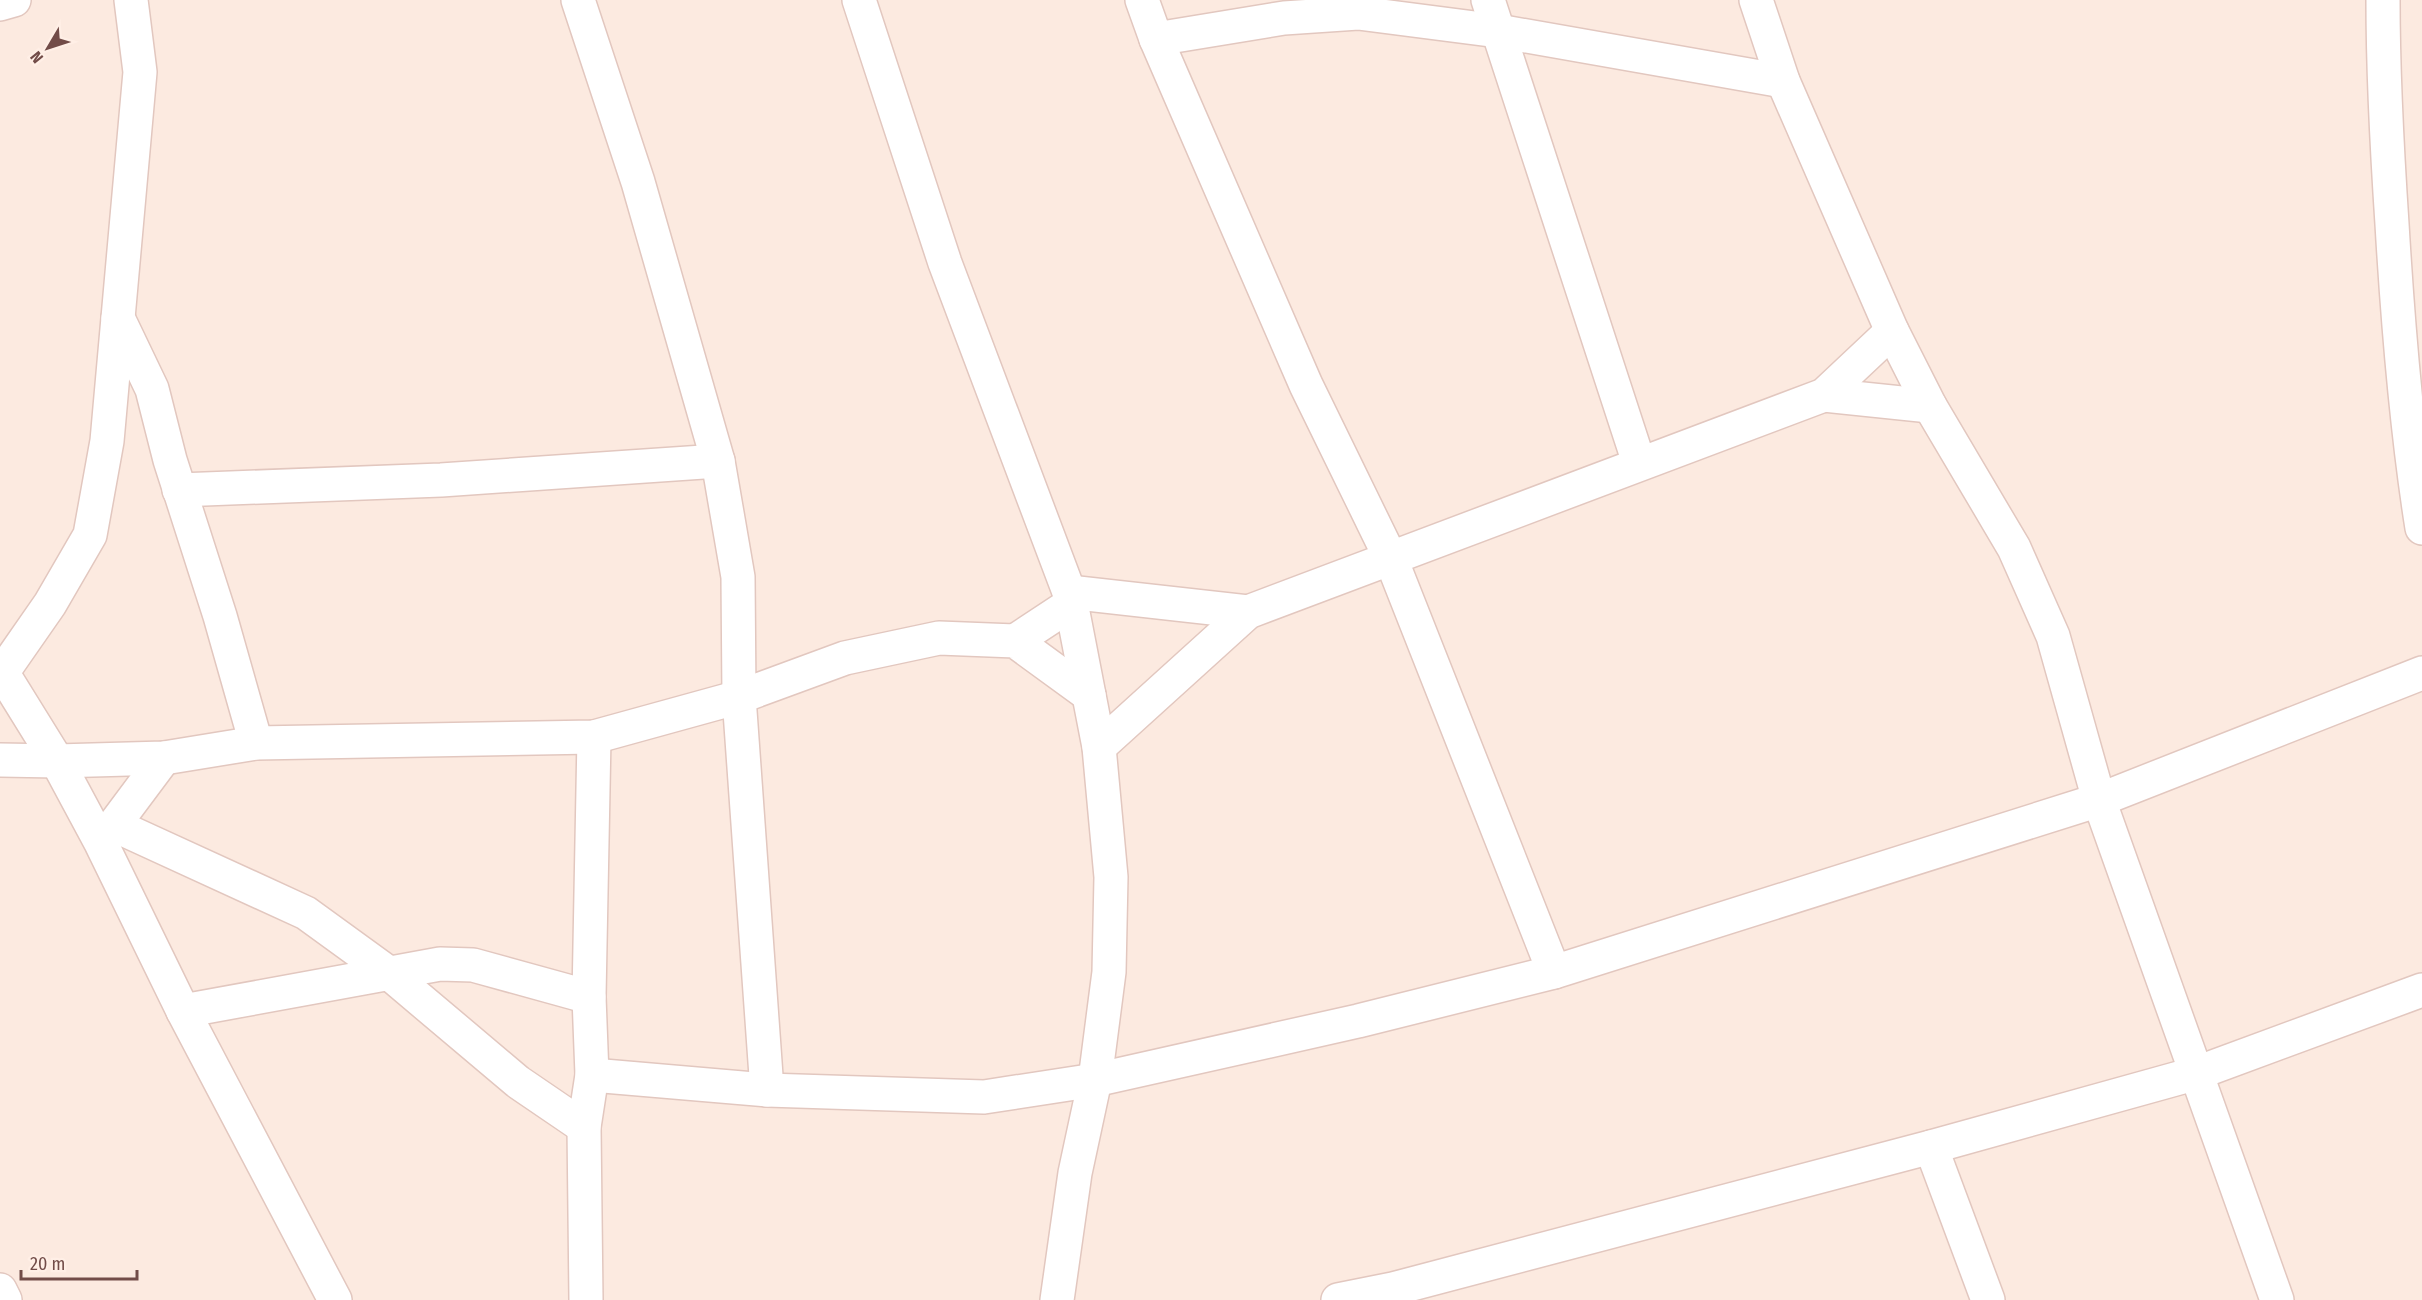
<svg xmlns="http://www.w3.org/2000/svg" width="2422" height="1300" font-family="'Fira Sans Condensed',sans-serif">
	<rect width="100%" height="100%" fill="#fceae0"/>
	<g fill="none" stroke-linecap="round" stroke-linejoin="round">
		<g stroke="#e2c7bf" stroke-width="36">
			<g id="street">
				<path d="M578,0L638,182L718,461L738,577L739,697L767,1090"/>
				<path d="M859,0L945,263L1069,592L1099,747L1111,877L1109,972L1095,1080L1075,1173L1057,1300"/>
				<path d="M1142,0L1156,39L1306,385L1391,559L1554,972"/>
				<path d="M1488,0L1639,463"/>
				<path d="M1756,0L1783,81L1892,331L1930,406L2014,548L2053,636L2099,800L2277,1300"/>
				<path d="M2383,0C2383,75 2387,149 2392,224C2398,326 2406,427 2422,528"/>
				<path d="M0,4L14,0"/>
				<path d="M1156,39L1284,18L1358,13L1498,31L1783,81"/>
				<path d="M118,318L152,389L170,460L220,616L256,743"/>
				<path d="M1824,395L1930,406"/>
				<path d="M179,490L441,480L718,461"/>
				<path d="M1069,592L1248,612"/>
				<path d="M1015,641L1071,604"/>
				<path d="M0,669L57,761L101,843L183,1011L335,1300"/>
				<path d="M2,673L50,604L90,535L107,441L140,72L131,0"/>
				<path d="M1099,747L1248,612L1824,395L1892,331"/>
				<path d="M0,760L57,761L164,758L256,743L594,737L739,697L845,658L939,638L1015,641L1089,695"/>
				<path d="M114,825L306,913L390,974L518,1082L584,1127"/>
				<path d="M102,841L164,758"/>
				<path d="M183,1011L440,964L473,965L589,997"/>
				<path d="M592,1075L767,1090L984,1097L1095,1080L1358,1021L1554,972L2099,800L2422,673"/>
				<path d="M1931,1147L1988,1300"/>
				<path d="M0,1290L5,1300"/>
				<path d="M586,1300L584,1127L592,1075L589,997L594,737"/>
				<path d="M1338,1300L1393,1289L1931,1147L2197,1073L2422,990"/>
			</g>
		</g>
		<use href="#street" stroke="#fff" stroke-width="33"/>
	</g>
	<g transform="translate(48 48) rotate(231)" stroke="#ffefe6" stroke-width="4.5" paint-order="stroke">
	<path d="M0-4.5L10 22L0 15L-10 22Z" fill="#724c48"/>
	<text y="-9" font-size="16" font-weight="bold" text-anchor="middle" fill="#724c48">N</text>
	</g>
	<path d="M21 1270v9h116v-9" fill="none" stroke="#724c48" stroke-width="3"/>
	<text x="30" y="1270" font-size="18" fill="#724c48" stroke="#ffefe6" stroke-width="4.5" paint-order="stroke">20 m</text>
</svg>
